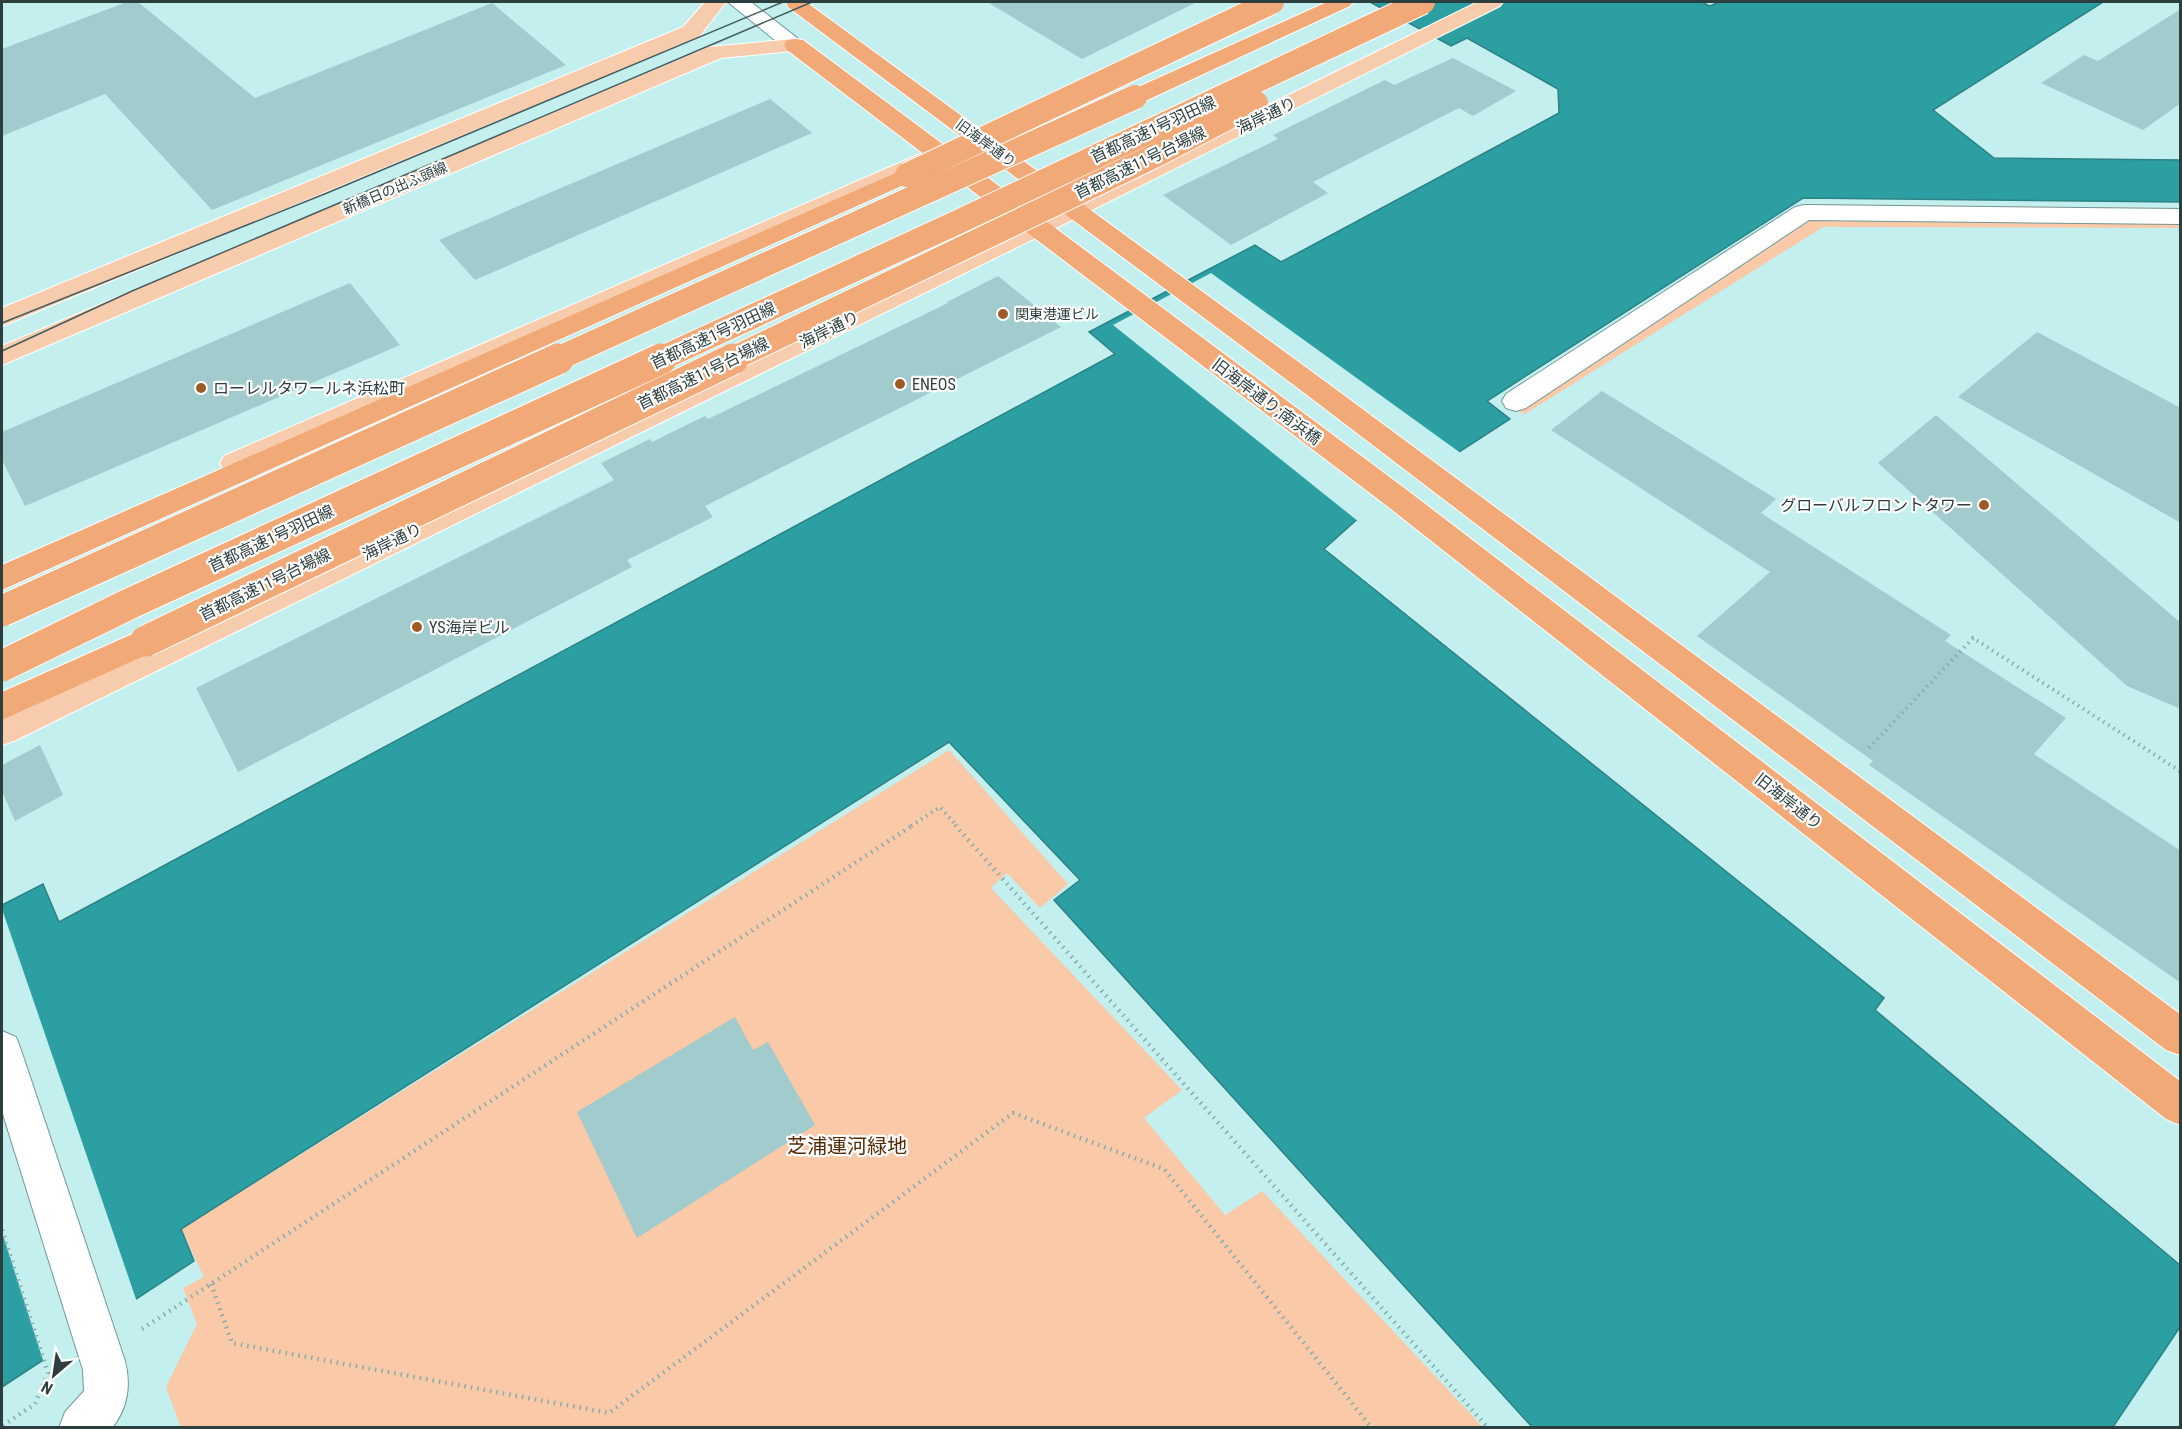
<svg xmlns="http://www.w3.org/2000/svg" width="2182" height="1429" font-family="'Roboto Condensed','Noto Sans JP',sans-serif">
	<rect width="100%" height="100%" fill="#c3efef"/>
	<g fill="#f9c9a8">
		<path d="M1805,204L2180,208V228L1823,227L1525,414L1502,404Z"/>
		<path d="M949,750L1068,884L1040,908L1007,873L991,888L1182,1090L1144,1118L1225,1215L1262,1191L1481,1425L1479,1428H181L166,1387L197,1324L183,1288L204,1277L181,1229Z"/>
	</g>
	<path fill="#2c9fa2" stroke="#2c8284" stroke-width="1.5" d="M1370,2H1701L1710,6L1719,2H2103L1933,110L1994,158L2180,160V202L1803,198L1487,401L1510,419L1362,515L1324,549L1884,998L1875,1010L2180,1265V1327L2113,1427H1532L1054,900L1080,880L949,742L181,1229L194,1261L2,1387V905L43,884L59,922L1115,354L1089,332L1255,245L1281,262L1559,113L1558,89L1467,38L1451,46Z"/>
	<g fill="#c3efef">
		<path d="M1211,273L1462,454L1359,522L1113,325Z"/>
		<path d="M2,909L137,1302L44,1363L2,1232Z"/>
	</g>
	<g fill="#a1cbcc">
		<path d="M127,2H138L255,98L492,3L566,65L212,210L105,94L2,136V49Z"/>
		<path d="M987,2H1197L1082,59Z"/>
		<path d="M2181,9V103L2143,130L2041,83L2084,55L2098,61Z"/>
		<path d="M1453,58L1516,91L1473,116L1459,108L1313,182L1328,193L1231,245L1163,195L1278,139L1273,135L1385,80L1394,85Z"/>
		<path d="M770,99L812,133L475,280L439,240Z"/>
		<path d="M998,276L1061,327L705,506L713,517L627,560L632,567L238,772L196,688L614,480L601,463L650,439L652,442L705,416L708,419L948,303L947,302Z"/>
		<path d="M350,283L400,345L25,506L2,460V432Z"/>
		<path d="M2037,332L2181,408V523L1958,397Z"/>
		<path d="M1602,391L1776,499L1761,513L1951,635L1945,641L2066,718L2034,754L2181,851V983L1869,765L1873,761L1697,636L1770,572L1551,430Z"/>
		<path d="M1936,415L2181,623V709L2127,686L1878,463Z"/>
		<path d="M40,745L63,795L15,821L2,791V765Z"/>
		<path d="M735,1017L753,1050L768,1042L815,1125L637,1238L577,1112Z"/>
	</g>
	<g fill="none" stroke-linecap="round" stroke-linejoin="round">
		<g stroke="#709899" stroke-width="2">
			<g id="minor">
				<path d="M728,2H751L806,45L803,50L795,51L787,50Z"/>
				<path d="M1804,205L2180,209V224L1809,220L1526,408L1516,411L1506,408L1502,401L1506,394L1795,207Z"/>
				<path d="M2,1031L16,1037L21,1050L125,1361C131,1385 128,1408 112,1428H59L65,1412L84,1391L83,1370L2,1111Z"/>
			</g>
		</g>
		<g stroke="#fff" stroke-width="2">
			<g id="major">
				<path d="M705,2H726L699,37L2,326V308L683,27Z"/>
				<path d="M1478,2H1503L1500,6L1048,232L14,741L2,745V716L1030,222Z"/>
				<path d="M795,39L803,40L806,45L803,50L721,58L2,365V346L709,47Z"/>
				<path d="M936,147L944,149L948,154L944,159L244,470L234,473L224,470L220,463L224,456Z"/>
			</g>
		</g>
		<g stroke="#fff" stroke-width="2">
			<g id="highway">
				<path d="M786,2H806L1326,382L2180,1014V1055L2166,1050L1307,395L788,7Z"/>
				<path d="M1327,2H1353L1350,6L1143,102L1135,104L1127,102L1124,97L1127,92Z"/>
				<path d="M795,39L803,40L1407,490L2180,1081V1125L2166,1119L1387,506L787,50L784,45L787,40Z"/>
				<path d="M907,168L915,170L919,175L915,180L2,590V565Z"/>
				<path d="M146,628L157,632L162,641L157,650L2,720V692Z"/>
			</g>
		</g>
		<g stroke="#89abab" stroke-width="4" stroke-dasharray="1.5 4.5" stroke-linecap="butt">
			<path d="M1869,748L1973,638L2180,771"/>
			<path d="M911,826L940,807L957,826"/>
		</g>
		<g stroke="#89abab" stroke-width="4.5" stroke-dasharray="1.5 5" stroke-linecap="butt">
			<path d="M955,825L1488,1428"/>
			<path d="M2,1230L48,1373L35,1404L2,1426"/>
			<path d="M211,1284L232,1343L609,1413L1013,1113L1164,1169L1372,1428"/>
			<path d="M142,1329L913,825"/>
		</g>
		<use href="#minor" fill="#fff" fill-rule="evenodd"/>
		<use href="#major" fill="#f7ccad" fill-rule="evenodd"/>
		<use href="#highway" fill="#f1aa77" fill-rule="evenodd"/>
		<g stroke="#465b5b" stroke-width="1.5">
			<path d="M2,323L327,193L783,2"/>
			<path d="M2,351L132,291L812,2"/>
		</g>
		<g stroke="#fff" stroke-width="26" stroke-linecap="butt">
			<g id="highway-bridge-far1">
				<path d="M907,175L1272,2"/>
				<path d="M555,360L1135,97"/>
				<path d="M658,360L958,222L1423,2"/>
				<path d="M730,360L1152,157L1256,103"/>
			</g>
		</g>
		<g stroke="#fff" stroke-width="33" stroke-linecap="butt">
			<g id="highway-bridge">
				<path d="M2,611L558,359"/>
				<path d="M146,641L733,359"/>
				<path d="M2,666L129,604L661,359"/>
			</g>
		</g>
		<use href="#highway-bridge-far1" stroke="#f1aa77" stroke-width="24"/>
		<use href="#highway-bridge" stroke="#f1aa77" stroke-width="31"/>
	</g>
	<g fill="#9d5c27" stroke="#fff" stroke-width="2">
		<circle cx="1003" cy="314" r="6"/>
		<circle cx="900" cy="384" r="6"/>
		<circle cx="201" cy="388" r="6"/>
		<circle cx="1984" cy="505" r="6"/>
		<circle cx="417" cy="627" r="6"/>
	</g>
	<g text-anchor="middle" stroke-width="4.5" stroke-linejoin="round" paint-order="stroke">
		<g font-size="14" fill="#2d3e3e" stroke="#fff">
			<text transform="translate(986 143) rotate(36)" y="5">旧海岸通り</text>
			<text transform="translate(395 188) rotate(-23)" y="5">新橋日の出ふ頭線</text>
		</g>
		<g font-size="14" fill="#2d3e3e" stroke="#fff" text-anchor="start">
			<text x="1015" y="319">関東港運ビル</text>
		</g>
		<g font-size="16" fill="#2d3e3e" stroke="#fff">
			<text transform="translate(1266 115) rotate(-26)" y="6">海岸通り</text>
			<text transform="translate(1153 129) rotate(-25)" y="6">首都高速1号羽田線</text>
			<text transform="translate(1140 162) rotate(-26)" y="6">首都高速11号台場線</text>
			<text transform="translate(829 329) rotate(-26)" y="6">海岸通り</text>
			<text transform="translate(713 335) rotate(-25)" y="6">首都高速1号羽田線</text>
			<text transform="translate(703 373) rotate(-26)" y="6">首都高速11号台場線</text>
			<text transform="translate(1267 401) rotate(37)" y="6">旧海岸通り;南浜橋</text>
			<text transform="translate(271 538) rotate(-25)" y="6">首都高速1号羽田線</text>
			<text transform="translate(392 541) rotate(-26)" y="6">海岸通り</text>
			<text transform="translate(265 584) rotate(-26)" y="6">首都高速11号台場線</text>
			<text transform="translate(1789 801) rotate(38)" y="6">旧海岸通り</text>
		</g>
		<g font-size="16" fill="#2d3e3e" stroke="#fff" text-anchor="start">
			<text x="912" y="390">ENEOS</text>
			<text x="213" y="394">ローレルタワールネ浜松町</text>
			<text x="1972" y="511" text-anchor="end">グローバルフロントタワー</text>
			<text x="429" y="633">YS海岸ビル</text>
		</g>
		<g font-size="20" fill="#542b05" stroke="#fff">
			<text x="847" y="1153">芝浦運河緑地</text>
		</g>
	</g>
	<rect width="2182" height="1429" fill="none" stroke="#2d3e3e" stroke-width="6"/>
	<g transform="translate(54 1375) rotate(209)" stroke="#ffffff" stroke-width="4.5" paint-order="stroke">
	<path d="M0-4.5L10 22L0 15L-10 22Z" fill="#2d3e3e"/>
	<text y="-9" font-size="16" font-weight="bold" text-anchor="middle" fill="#2d3e3e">N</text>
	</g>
</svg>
